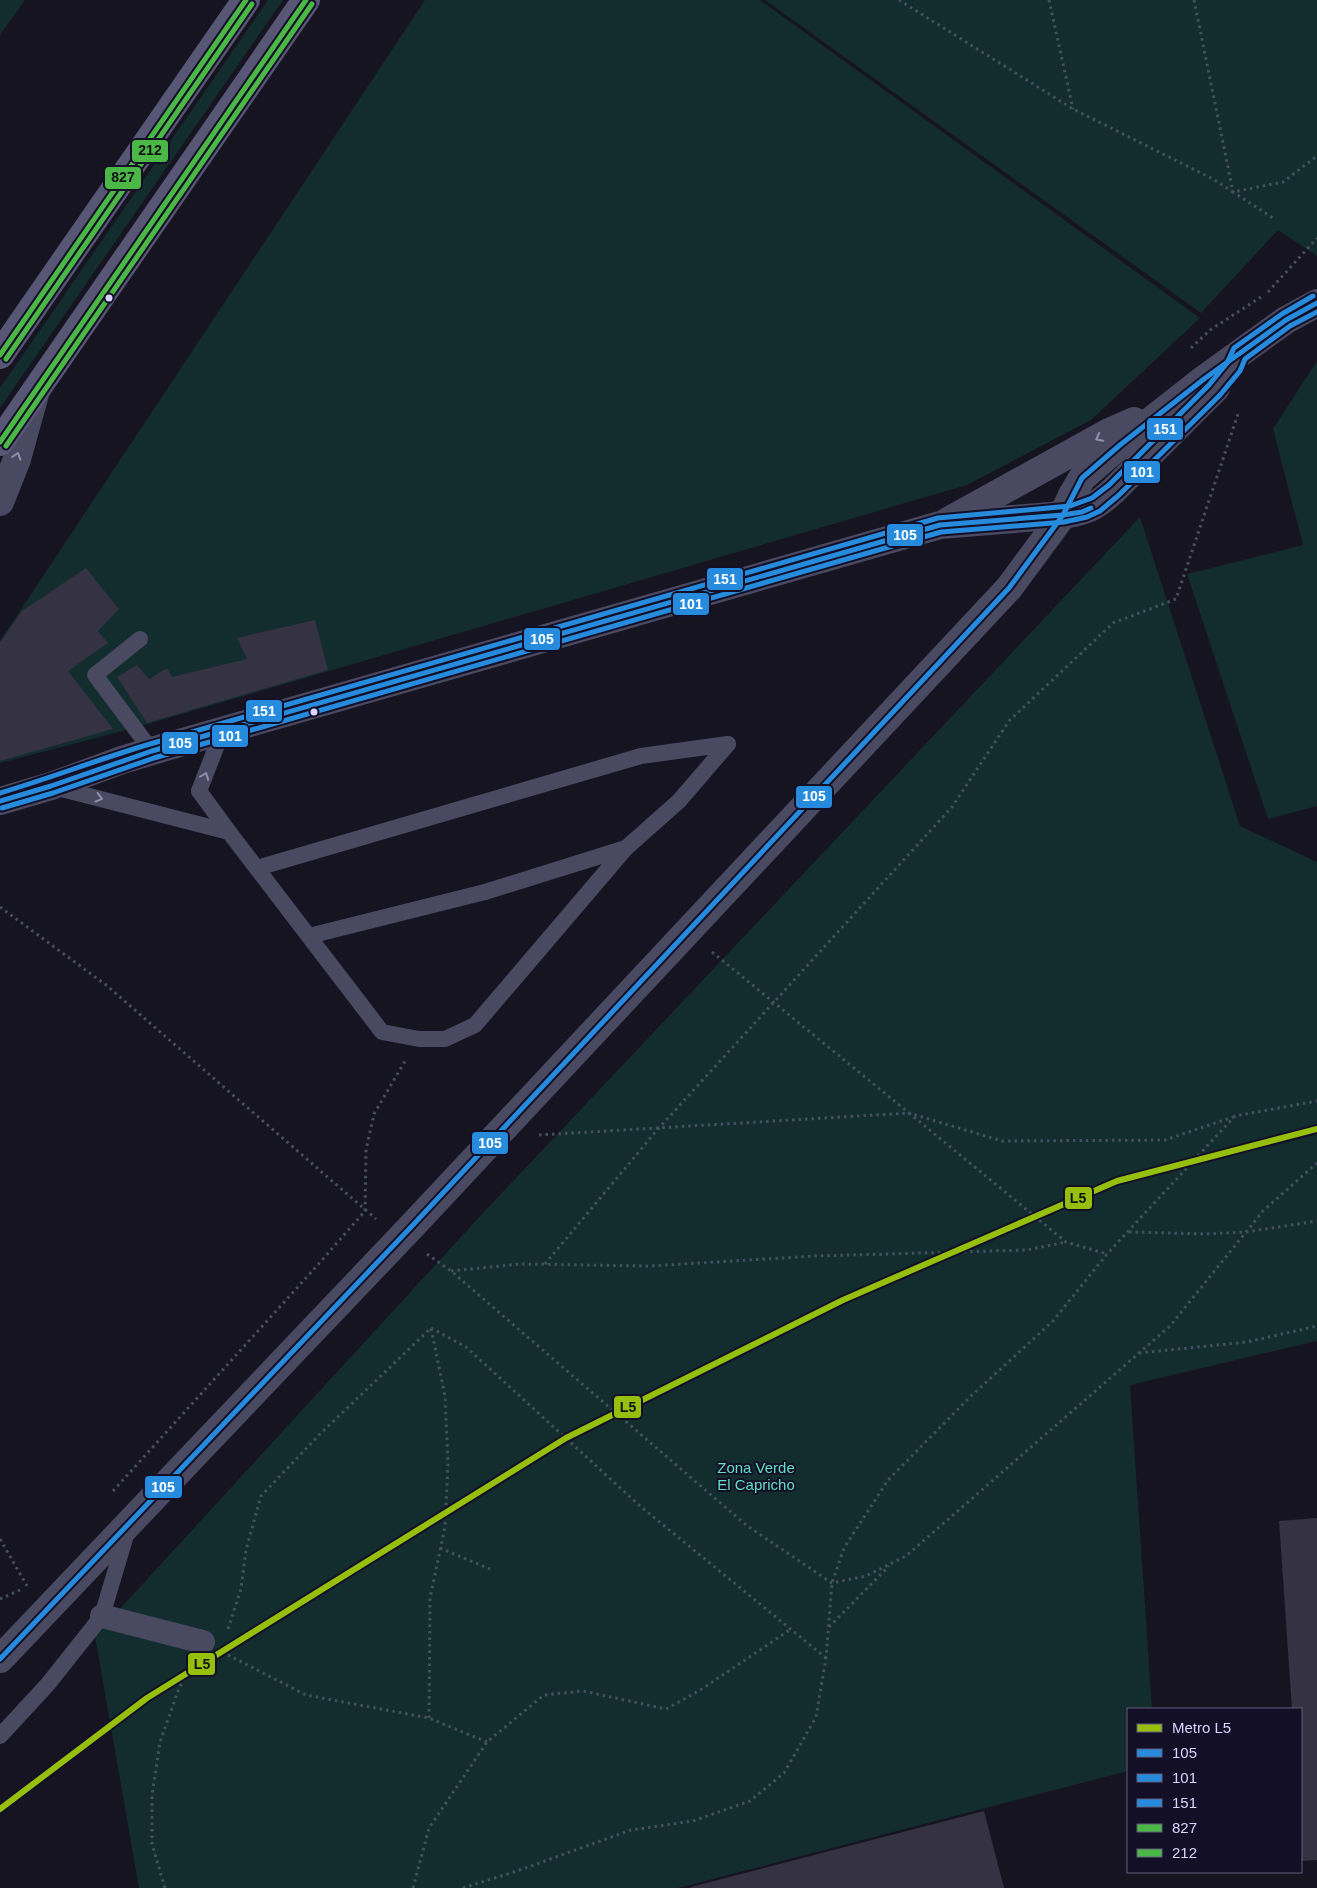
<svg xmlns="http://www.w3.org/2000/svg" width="1317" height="1888" font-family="Arial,sans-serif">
	<rect width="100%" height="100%" fill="#161421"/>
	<g fill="#132c2d">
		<path d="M0,0H25L0,35Z"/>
		<path d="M268,0H283L0,408V388Z"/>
		<path d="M425,0H760L1200,318L1091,420L967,485L134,728L0,763V641Z"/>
		<path d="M765,0H1317V256L1278,230L1201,313Z"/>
		<path d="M1317,361V806L1268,819L1187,574L1303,545L1273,429Z"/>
		<path d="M1140,517L1240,826L1317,862V1341L1130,1385L1152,1709H1128V1771L678,1888H139L95,1636L482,1214Z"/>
	</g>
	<g fill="#343243">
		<path d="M86,568L119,609L98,631L108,643L68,671L113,729L0,761V642L22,611Z"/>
		<path d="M315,620L328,670L147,723L117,677L137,665L149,679L167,668L172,677L247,659L237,638Z"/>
		<path d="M1317,1518V1860L1302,1861L1301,1838V1709H1292L1279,1521Z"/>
		<path d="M984,1811L1004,1888H691V1887Z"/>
	</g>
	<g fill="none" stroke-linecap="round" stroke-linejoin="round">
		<g stroke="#44505f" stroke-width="3" stroke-dasharray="2.5 4" stroke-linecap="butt">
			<path d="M899,0L1073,109L1213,179L1233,192L1283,182L1317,156"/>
			<path d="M1049,0L1073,109"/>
			<path d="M1194,0L1233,192L1276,220"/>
			<path d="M1268,292L1317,238"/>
			<path d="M1191,348L1210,330L1261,297"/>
			<path d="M0,907L106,985L376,1219"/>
			<path d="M712,952L909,1113L1002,1141L1165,1140L1233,1117"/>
			<path d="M539,1135L909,1113L1066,1242L1107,1254"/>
			<path d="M1129,1232L1206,1234L1246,1232L1317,1221"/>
			<path d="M427,1254L451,1271L746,1525L832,1583L866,1576L906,1556L1170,1326L1263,1211L1317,1163"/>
			<path d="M545,1264L658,1129L952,807L1009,721L1113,623L1176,599L1239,411"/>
			<path d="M451,1271L520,1264L649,1266L816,1256L1027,1250L1066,1242"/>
			<path d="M431,1328L466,1347L640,1506L826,1658"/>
			<path d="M1139,1353L1247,1342L1317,1326"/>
			<path d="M113,1491L315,1268L365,1211L366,1150L374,1114L405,1061"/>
			<path d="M0,1539L27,1586"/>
			<path d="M440,1548L490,1569"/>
			<path d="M0,1599L22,1589"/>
			<path d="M829,1627L889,1566"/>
			<path d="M228,1629L241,1589L246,1550L261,1496L320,1434L431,1328"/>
			<path d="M228,1655L306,1695L429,1718L487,1742"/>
			<path d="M429,1718L430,1598L445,1527L448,1463L445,1396L431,1328"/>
			<path d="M165,1888L152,1844V1795L160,1742L179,1688L190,1667"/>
			<path d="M413,1888L429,1828L487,1742L544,1695L583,1691L666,1709L702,1689L791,1629"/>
			<path d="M463,1888L517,1871L631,1830L693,1821L750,1801L784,1773L816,1717L826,1658L832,1583L844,1548L888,1480L970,1397L1053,1321L1107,1254L1235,1116L1317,1101"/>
		</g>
		<g stroke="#4a4962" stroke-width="16">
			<path d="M140,639L95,675L152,751"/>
			<path d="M222,732L199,791L229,832L382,1032L419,1039H445L475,1025L626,848L679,801L728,744"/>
			<path d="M54,787L229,832"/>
			<path d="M257,868L641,756L728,744"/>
			<path d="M309,936L485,892L626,848"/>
			<path d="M0,1736L48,1684L102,1616L127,1532"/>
		</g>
		<path stroke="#4a4962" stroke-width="24" d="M102,1616L203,1642"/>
		<g stroke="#4a4962" stroke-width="28">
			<path d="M0,502L17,459L35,394"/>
			<path d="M948,521L1109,432L1134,421"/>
			<path d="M0,801L51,786L122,760L152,751L940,525L1063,515C1087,511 1096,507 1114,490L1216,388"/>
			<path d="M0,1659L412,1226L1009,588L1063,515L1072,495L1082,478L1120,445L1204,379L1286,320L1317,303"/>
		</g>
		<g stroke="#575674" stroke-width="28">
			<path d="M0,355L246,0"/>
			<path d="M0,442L306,0"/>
		</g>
		<g stroke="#130f26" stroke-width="9">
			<g id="bus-1">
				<path d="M0,801L51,786L152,751L940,525L1063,515L1082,512L1091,508"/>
				<path d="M0,1659L412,1226L1009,588L1063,515L1082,478L1120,445L1204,379L1286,320L1317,303"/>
			</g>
		</g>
		<g stroke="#130f26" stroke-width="9">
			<path id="bus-2" d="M2,808L53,793L154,758L941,532L1064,522L1087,517L1100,511L1119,495L1220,395L1240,371L1245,359L1290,326L1317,312"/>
		</g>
		<g stroke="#130f26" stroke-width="9">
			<path id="bus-3" d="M0,793C51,778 99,759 150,744L938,518L1070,506L1092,498L1109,485L1209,385L1227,363L1234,348L1282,314L1313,296"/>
		</g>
		<g stroke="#130f26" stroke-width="9">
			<g id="bus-4">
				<path d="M0,355L246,0"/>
				<path d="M0,442L306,0"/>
			</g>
		</g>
		<g stroke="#130f26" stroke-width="9">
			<g id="bus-5">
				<path d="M6,359L252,4"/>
				<path d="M6,446L312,4"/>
			</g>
		</g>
		<use href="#bus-1" stroke="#268bdd" stroke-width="5"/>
		<use href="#bus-2" stroke="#268bdd" stroke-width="5"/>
		<use href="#bus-3" stroke="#268bdd" stroke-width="5"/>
		<use href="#bus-4" stroke="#4ab747" stroke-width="5"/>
		<use href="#bus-5" stroke="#4ab747" stroke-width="5"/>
		<g stroke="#130f26" stroke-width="10">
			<path id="metro-1" d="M0,1809L147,1698L566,1438L843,1300L1117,1181L1317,1129"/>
		</g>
		<use href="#metro-1" stroke="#96bf0d" stroke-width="6"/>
	</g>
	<defs><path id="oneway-chevron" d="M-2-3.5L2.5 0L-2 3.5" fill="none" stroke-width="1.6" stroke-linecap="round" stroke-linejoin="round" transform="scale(1.25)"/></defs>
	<g stroke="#928eb0">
		<use href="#oneway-chevron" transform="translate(1099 438) rotate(152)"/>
		<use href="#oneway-chevron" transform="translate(17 456) rotate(-72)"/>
		<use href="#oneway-chevron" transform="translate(205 776) rotate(-69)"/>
		<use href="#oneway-chevron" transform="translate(99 798) rotate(15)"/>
	</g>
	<g fill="#d9d4ff" stroke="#130f26" stroke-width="2">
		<circle cx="109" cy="298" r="4.5"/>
		<circle cx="314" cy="712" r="4.5"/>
	</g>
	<g text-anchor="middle" stroke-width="4" stroke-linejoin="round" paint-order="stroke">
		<g font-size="15" fill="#5fe0c0" stroke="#130f26">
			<text x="756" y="1473">Zona Verde<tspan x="756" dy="17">El Capricho</tspan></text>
		</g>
	</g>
	<g stroke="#130f26" stroke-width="2">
		<rect x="131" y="139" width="38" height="24" rx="5" fill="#4ab747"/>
		<rect x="104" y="166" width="38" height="24" rx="5" fill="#4ab747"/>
		<rect x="1146" y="417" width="38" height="24" rx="5" fill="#268bdd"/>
		<rect x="1123" y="460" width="38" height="24" rx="5" fill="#268bdd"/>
		<rect x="886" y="523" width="38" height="24" rx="5" fill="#268bdd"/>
		<rect x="706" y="567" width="38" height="24" rx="5" fill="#268bdd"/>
		<rect x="672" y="592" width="38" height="24" rx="5" fill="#268bdd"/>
		<rect x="523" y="627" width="38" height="24" rx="5" fill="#268bdd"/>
		<rect x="245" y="699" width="38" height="24" rx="5" fill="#268bdd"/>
		<rect x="211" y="724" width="38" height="24" rx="5" fill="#268bdd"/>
		<rect x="161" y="731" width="38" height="24" rx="5" fill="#268bdd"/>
		<rect x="795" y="785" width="38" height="24" rx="5" fill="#268bdd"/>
		<rect x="471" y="1131" width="38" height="24" rx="5" fill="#268bdd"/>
		<rect x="1064" y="1186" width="29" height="24" rx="5" fill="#96bf0d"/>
		<rect x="613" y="1395" width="29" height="24" rx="5" fill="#96bf0d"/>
		<rect x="144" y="1475" width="39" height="24" rx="5" fill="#268bdd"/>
		<rect x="187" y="1652" width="29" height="24" rx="5" fill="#96bf0d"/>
	</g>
	<g font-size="14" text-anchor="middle" font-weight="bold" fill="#fff">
		<text x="1165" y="434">151</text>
		<text x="1142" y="477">101</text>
		<text x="905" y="540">105</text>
		<text x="725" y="584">151</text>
		<text x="691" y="609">101</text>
		<text x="542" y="644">105</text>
		<text x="264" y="716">151</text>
		<text x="230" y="741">101</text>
		<text x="180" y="748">105</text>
		<text x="814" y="801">105</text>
		<text x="490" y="1148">105</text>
		<text x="163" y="1492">105</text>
	</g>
	<g font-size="14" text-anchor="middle" font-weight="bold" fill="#111">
		<text x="150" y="155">212</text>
		<text x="123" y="182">827</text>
		<text x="1078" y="1203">L5</text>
		<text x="628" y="1412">L5</text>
		<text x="202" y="1669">L5</text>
	</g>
	<rect x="1127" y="1708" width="175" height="165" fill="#130f26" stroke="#625e7d"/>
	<rect x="1137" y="1724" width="25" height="8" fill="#96bf0d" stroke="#625e7d"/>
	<text x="1172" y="1733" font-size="15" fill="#d9d4ff">Metro L5</text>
	<rect x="1137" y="1749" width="25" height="8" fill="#268bdd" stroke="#625e7d"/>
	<text x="1172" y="1758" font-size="15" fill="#d9d4ff">105</text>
	<rect x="1137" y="1774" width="25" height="8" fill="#268bdd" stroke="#625e7d"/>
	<text x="1172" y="1783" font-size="15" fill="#d9d4ff">101</text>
	<rect x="1137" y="1799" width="25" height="8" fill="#268bdd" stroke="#625e7d"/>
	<text x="1172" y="1808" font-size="15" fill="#d9d4ff">151</text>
	<rect x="1137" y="1824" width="25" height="8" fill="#4ab747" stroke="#625e7d"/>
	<text x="1172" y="1833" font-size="15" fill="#d9d4ff">827</text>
	<rect x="1137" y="1849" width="25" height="8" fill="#4ab747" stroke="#625e7d"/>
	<text x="1172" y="1858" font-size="15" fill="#d9d4ff">212</text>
</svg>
